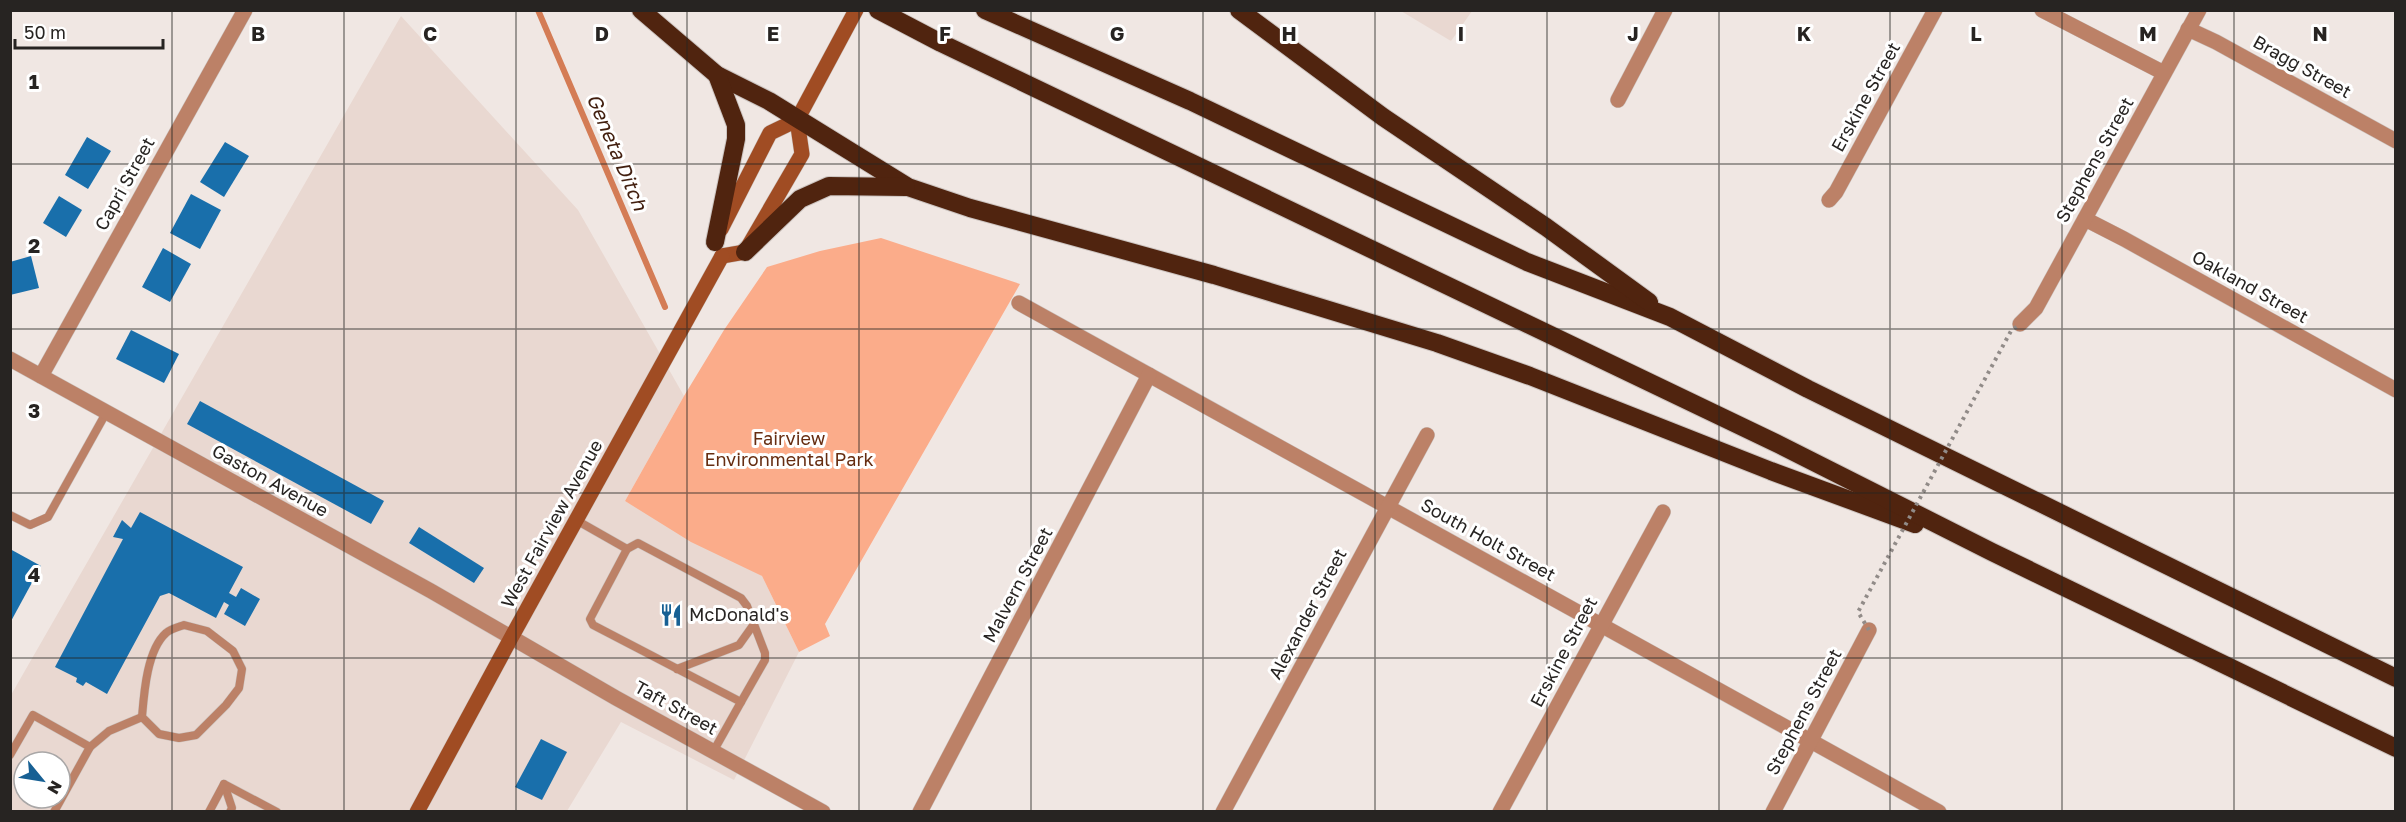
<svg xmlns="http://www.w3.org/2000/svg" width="2406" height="822" font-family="'Golos Text',sans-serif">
	<rect width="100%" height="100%" fill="#f0e7e3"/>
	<g fill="#e9d8d1" fill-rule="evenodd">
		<path d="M1401,11L1472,10V11L1451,41Z"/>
		<path d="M401,16L578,210L684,396L625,501L762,576L799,652L734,780L621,722L567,811L11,812V695ZM24,762H60V798H24Z"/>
	</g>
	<path fill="#fbac8a" d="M881,238L1020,284L825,624L830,636L799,652L762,576L691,542L625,501L684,396L724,330L767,267L820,251Z"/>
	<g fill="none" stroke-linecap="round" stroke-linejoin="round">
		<path stroke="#d47c55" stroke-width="6" d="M538,10L665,307"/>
	</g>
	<g fill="#196fab">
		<path d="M87,137L111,151L88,189L65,175Z"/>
		<path d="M225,142L249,156L224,197L200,182Z"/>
		<path d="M191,194L221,210L200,249L170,233Z"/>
		<path d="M59,196L82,210L66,237L43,223Z"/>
		<path d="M163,248L191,264L170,302L142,287Z"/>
		<path d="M31,256L39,288L10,295V262Z"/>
		<path d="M131,330L179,354L164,383L116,359Z"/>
		<path d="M200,401L384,501L371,524L187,424Z"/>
		<path d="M140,512L243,567L229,593L236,597L241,588L260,599L245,626L224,614L229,605L224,602L216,618L169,593L160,596L107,694L86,682L83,686L76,682L77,678L55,667L123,539L113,537L122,520L131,528Z"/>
		<path d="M419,527L484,568L474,583L409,543Z"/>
		<path d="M10,549L41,566L10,623Z"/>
		<path d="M541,739L567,752L542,800L515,787Z"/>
	</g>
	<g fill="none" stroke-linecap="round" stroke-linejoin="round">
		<g stroke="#ccc4c0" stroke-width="9">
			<g id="lane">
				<path d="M10,515L30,525L48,517L106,413"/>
				<path d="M576,520L627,549"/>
				<path d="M638,543L741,598L747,606L765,653V660L741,702L593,625L590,619L627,549Z"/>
				<path d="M184,625L207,631L233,651L242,669L239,688L226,705L196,735L179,738L159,734L142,717C144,693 147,650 166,633C170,629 178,627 184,625Z"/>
				<path d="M677,669L739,645L754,624"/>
				<path d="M713,752L741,702"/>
				<path d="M10,755L33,715L90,747"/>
				<path d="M224,784L232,808L230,812"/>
				<path d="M54,812L90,747L109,731L142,717"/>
				<path d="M209,812L224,784L277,812"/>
			</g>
		</g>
		<g stroke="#ccc4c0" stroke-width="16">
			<g id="street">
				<path d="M2042,10L2164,73"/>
				<path d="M2188,29L2216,42L2396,141"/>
				<path d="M1618,100L1665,10"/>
				<path d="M1829,200L1836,192L1935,10"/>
				<path d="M2085,219L2124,239L2396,390"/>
				<path d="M1019,303L1939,812"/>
				<path d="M2020,324L2036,308L2199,10"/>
				<path d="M10,359L431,591L616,698L823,812"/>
				<path d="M41,376L245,10"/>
				<path d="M920,812L1149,375"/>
				<path d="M1223,812L1427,435"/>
				<path d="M1500,812L1663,512"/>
				<path d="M1773,812L1869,630"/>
			</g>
		</g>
		<g stroke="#ccc4c0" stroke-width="16">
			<g id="secondary">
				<path d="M721,229L770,133L797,120L856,10"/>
				<path d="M722,256L745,252L802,154L797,120"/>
				<path d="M417,812L511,638L722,256"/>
			</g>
		</g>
		<g stroke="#ccc4c0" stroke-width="20">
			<g id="highway">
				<path d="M641,10L717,75L769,101L908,187L970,208L1214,275L1437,343L1530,376L1771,471L1915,524"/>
				<path d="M878,10L941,43L1780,445L1992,552L2396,748"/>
				<path d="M985,10L1190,101L1527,262L1670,317L1808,389L2396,678"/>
				<path d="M1239,10L1383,117L1546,227L1649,302"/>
				<path d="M715,242L736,139V125L717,75"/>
				<path d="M745,252L800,199L829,186L906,187"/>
			</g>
		</g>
		<use href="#lane" stroke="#bc8167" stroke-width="8"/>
		<use href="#street" stroke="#bc8167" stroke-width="15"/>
		<use href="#secondary" stroke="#a04c23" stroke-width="15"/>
		<use href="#highway" stroke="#50240f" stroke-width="18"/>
		<path stroke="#918b88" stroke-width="4" stroke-dasharray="3 4.5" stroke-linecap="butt" d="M1869,630L1858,612L2011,331L2020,324"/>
	</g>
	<path fill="none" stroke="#272422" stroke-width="1.5" stroke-opacity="0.55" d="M172,10V812M344,10V812M516,10V812M687,10V812M859,10V812M1031,10V812M1203,10V812M1375,10V812M1547,10V812M1719,10V812M1890,10V812M2062,10V812M2234,10V812M10,164H2396M10,329H2396M10,493H2396M10,658H2396"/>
	<defs>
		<g id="restaurant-bare" transform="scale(1.8)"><path d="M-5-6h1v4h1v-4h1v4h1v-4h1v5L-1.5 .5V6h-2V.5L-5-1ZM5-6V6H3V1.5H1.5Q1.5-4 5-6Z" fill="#176094" stroke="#fff" stroke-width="2.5" paint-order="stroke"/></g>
	</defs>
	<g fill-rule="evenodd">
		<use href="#restaurant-bare" x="671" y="615"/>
	</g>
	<g text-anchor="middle" stroke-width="6" stroke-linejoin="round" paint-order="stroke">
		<g font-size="18" fill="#272422" stroke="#fff">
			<text transform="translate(2302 67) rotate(29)" y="6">Bragg Street</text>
			<text transform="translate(1866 97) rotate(-61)" y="6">Erskine Street</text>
			<text transform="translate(2095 160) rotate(-61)" y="6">Stephens Street</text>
			<text transform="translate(125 184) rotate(-61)" y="6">Capri Street</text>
			<text transform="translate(2250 287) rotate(29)" y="6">Oakland Street</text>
			<text transform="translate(270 481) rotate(29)" y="6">Gaston Avenue</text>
			<text transform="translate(552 524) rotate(-61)" y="6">West Fairview Avenue</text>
			<text transform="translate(1488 540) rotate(29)" y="6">South Holt Street</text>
			<text transform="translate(1018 585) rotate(-62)" y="6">Malvern Street</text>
			<text transform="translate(1308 614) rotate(-62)" y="6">Alexander Street</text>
			<text transform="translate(1564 652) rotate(-62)" y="6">Erskine Street</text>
			<text transform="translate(676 708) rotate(29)" y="6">Taft Street</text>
			<text transform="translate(1804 712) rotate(-62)" y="6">Stephens Street</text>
		</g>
		<g font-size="18" fill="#662d11" stroke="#fff">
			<text x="789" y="445">Fairview<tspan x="789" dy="21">Environmental Park</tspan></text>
		</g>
		<g font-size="18" fill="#272422" stroke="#fff" text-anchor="start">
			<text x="689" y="621">McDonald's</text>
		</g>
		<g font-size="20" font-style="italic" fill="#421f0f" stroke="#fff">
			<text transform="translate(617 152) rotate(67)" y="7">Geneta Ditch</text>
		</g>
	</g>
	<g font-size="20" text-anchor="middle" font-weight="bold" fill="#272422" stroke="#fff" stroke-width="6" stroke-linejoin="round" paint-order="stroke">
		<text x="258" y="41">B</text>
		<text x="430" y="41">C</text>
		<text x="602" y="41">D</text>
		<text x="773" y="41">E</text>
		<text x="945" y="41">F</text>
		<text x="1117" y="41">G</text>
		<text x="1289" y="41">H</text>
		<text x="1461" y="41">I</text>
		<text x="1633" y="41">J</text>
		<text x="1804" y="41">K</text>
		<text x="1976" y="41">L</text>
		<text x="2148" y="41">M</text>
		<text x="2320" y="41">N</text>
		<text x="34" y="89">1</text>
		<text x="34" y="253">2</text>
		<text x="34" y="418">3</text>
		<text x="34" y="582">4</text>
	</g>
	<rect width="2406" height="822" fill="none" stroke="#272422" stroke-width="24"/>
	<g transform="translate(42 780) rotate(120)"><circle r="28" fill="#ffffff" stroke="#a9a7a7" stroke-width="1.5"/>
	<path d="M0-4.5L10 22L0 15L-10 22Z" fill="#176094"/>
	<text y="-9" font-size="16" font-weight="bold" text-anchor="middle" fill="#272422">N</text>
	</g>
	<path d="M15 39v9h148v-9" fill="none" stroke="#272422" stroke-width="3"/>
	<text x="24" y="39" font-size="18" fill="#272422" stroke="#ffffff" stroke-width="4.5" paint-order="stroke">50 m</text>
</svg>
